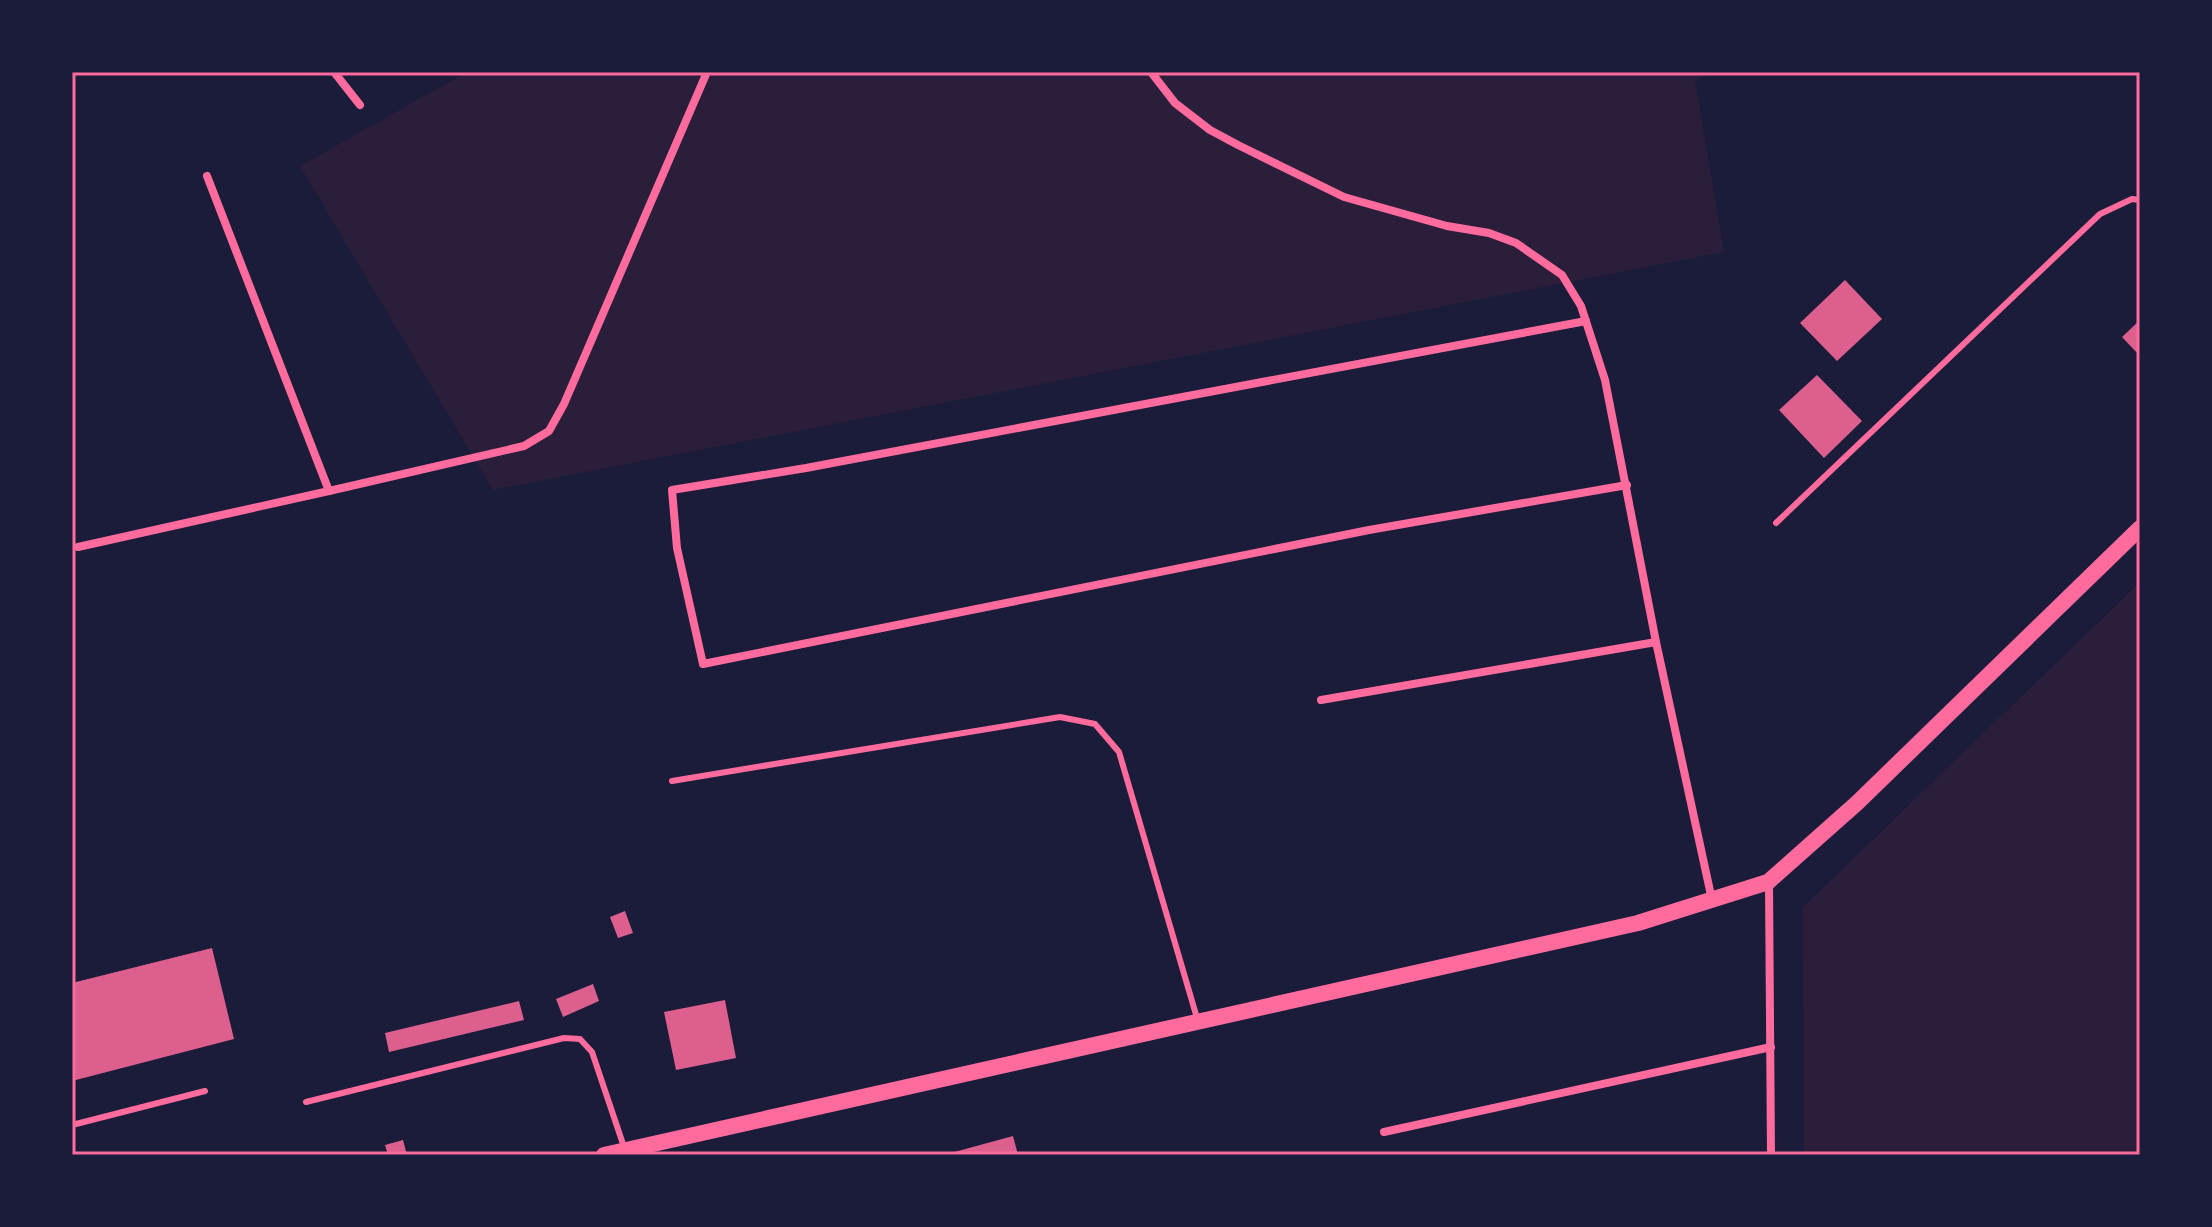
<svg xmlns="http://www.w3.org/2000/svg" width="2212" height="1227" font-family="'Varela Round',sans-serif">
	<rect width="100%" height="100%" fill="#1b1b3a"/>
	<g fill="#2a1e3b">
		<path d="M467,72H1712L1695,80L1724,252L493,490L300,166Z"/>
		<path d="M2140,582V1155H1804L1803,907Z"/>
	</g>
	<g fill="#dd5f8e">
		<path d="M1845,280L1882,319L1837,361L1800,323Z"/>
		<path d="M2140,320V356L2122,337Z"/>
		<path d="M1817,375L1862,421L1824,458L1779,410Z"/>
		<path d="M625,911L633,933L618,938L610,917Z"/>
		<path d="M212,948L234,1039L72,1081V983Z"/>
		<path d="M593,984L599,1001L563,1017L556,999Z"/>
		<path d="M725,1000L736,1058L676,1070L664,1012Z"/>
		<path d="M519,1001L524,1020L389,1052L385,1033Z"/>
		<path d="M1013,1136L1018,1155H947V1154Z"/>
		<path d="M403,1140L407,1155H388L385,1145Z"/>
	</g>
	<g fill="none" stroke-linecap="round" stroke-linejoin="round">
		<g stroke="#ff6b9d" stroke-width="6">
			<path d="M1776,523L2100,214L2132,199L2140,200"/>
			<path d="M672,781L1060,717L1095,724L1119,752L1197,1018"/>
			<path d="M306,1102L564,1038L580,1039L592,1052L624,1147"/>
			<path d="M72,1125L205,1091"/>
		</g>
		<g stroke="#ff6b9d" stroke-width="8">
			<path d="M334,72L360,105"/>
			<path d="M1151,72L1175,103L1210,130L1238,145L1344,197L1447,226L1489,233L1516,243L1562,275L1581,306L1605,380L1656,642L1712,900"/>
			<path d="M1586,321L806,468L672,490L677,548L703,664L1369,530L1627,485"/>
			<path d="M329,491L524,446L549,431L564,404L707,72"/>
			<path d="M78,547L329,491L207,176"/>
			<path d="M1321,700L1656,642"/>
			<path d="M1769,883L1771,1155"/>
			<path d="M1384,1132L1771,1047"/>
		</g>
		<path stroke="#ff6b9d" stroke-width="16" d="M604,1155L1638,923L1768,882L1857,803L2140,528"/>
	</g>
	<rect width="2212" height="1227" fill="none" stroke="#1b1b3a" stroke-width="148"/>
	<rect x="74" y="74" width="2064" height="1079" fill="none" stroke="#ff6b9d" stroke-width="3"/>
</svg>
